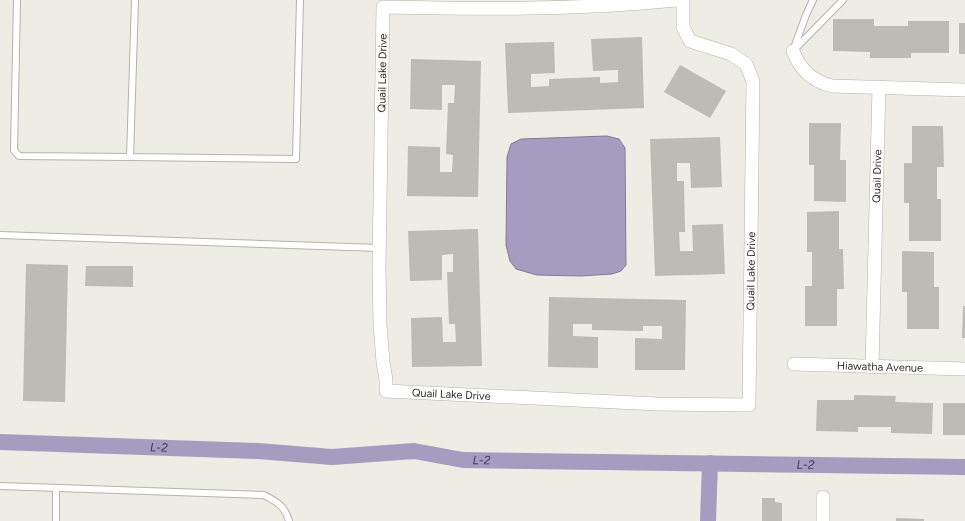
<svg xmlns="http://www.w3.org/2000/svg" width="965" height="521" font-family="Figtree,sans-serif">
	<rect width="100%" height="100%" fill="#edece5"/>
	<path fill="#a69cc0" stroke="#837b94" d="M607,136L619,139L625,148L626,265L621,271L612,274L581,276L537,275L516,269L510,261L506,245L507,157L511,144L521,139Z"/>
	<g fill="none" stroke-linecap="round" stroke-linejoin="round">
		<g stroke="#a69cc0" stroke-width="16">
			<path id="s1" d="M0,442L258,451L332,457L414,451L463,460L965,467"/>
			<path d="M708,521L710,463"/>
		</g>
	</g>
	<g fill="#bcbbb4">
		<path d="M833,19H874V26H908V21H949V53H911V58H870V52L833,51Z"/>
		<rect x="959" y="23" width="6" height="31"/>
		<path d="M642,37L644,108L508,113L505,43L554,42L555,73L531,74V87L549,86V79L600,77V83L618,82V70L593,71L591,39Z"/>
		<path d="M411,59L481,61L478,197L407,196L408,146L440,147V172H452L453,155L446,154L448,103H454L455,85H442V110L410,109Z"/>
		<path d="M680,65L726,91L710,118L664,92Z"/>
		<path d="M809,123H841L840,160H846V202L814,201V165H809Z"/>
		<path d="M912,126H943L944,167H937V199H941V241H909V203H904V163H912Z"/>
		<path d="M720,137L722,187L691,188L690,163H677V181H684L685,232H679L680,251H693L692,225L723,224L725,274L655,276L650,139Z"/>
		<path d="M839,211V249H843L844,289H837V326H805V286H812V252H807V212Z"/>
		<path d="M478,229L482,366L412,367L411,318L442,317L443,342H456L455,324H449L447,272H453V254L442,255V280L410,281L408,231Z"/>
		<path d="M902,251L934,252V287H939V329H907V292H902Z"/>
		<path d="M26,264L68,265L65,402L23,401Z"/>
		<path d="M86,266H133V287L85,286Z"/>
		<path d="M549,297L686,300L685,370H635V338L662,339V326H643V331L592,330V324H573V336L598,337V368L548,367Z"/>
		<path d="M963,306H965V338H962Z"/>
		<path d="M854,395L896,396L895,402L933,403L932,434L891,433V427H858V432L816,431L817,400H854Z"/>
		<rect x="943" y="403" width="22" height="32"/>
		<path d="M762,498H775V502L782,503V521H762Z"/>
		<path d="M896,518L924,519V521H896Z"/>
	</g>
	<g fill="none" stroke-linecap="round" stroke-linejoin="round">
		<g stroke="#b4b3ab" stroke-width="8">
			<g id="service">
				<path d="M17,0L14,150L19,156L130,157"/>
				<path d="M135,0L130,157L296,159L300,0"/>
				<path d="M794,48L806,15L813,0"/>
				<path d="M793,51L843,0"/>
				<path d="M0,235L379,248"/>
				<path d="M0,486L264,495C278,503 284,505 289,521"/>
				<path d="M56,488V521"/>
			</g>
		</g>
		<g stroke="#b4b3ab" stroke-width="14">
			<g id="minor">
				<path id="s2" d="M676,0C579,10 481,9 383,7L379,267L380,324L383,362L386,380V391L657,404L749,405L753,81L746,64L731,54L690,41L683,27V0"/>
				<path d="M793,51C800,70 812,81 832,86L965,90"/>
				<path id="s3" d="M794,364L965,369"/>
				<path id="s4" d="M872,367L879,87"/>
				<path d="M823,521V497"/>
			</g>
		</g>
		<use href="#service" stroke="#fff" stroke-width="6"/>
		<use href="#minor" stroke="#fff" stroke-width="13"/>
	</g>
	<g text-anchor="middle" stroke-width="4" stroke-linejoin="round" paint-order="stroke">
		<g font-size="11" fill="#302f2c" stroke="#fbf9f2">
			<text transform="translate(382 73) rotate(-89)" y="4">Quail Lake Drive</text>
			<text dy="4" stroke="none"><textPath href="#s4" startOffset="191">Quail Drive</textPath></text>
			<text dy="4" stroke="none"><textPath href="#s2" startOffset="1175">Quail Lake Drive</textPath></text>
			<text dy="4" stroke="none"><textPath href="#s3" startOffset="86">Hiawatha Avenue</textPath></text>
			<text dy="4" stroke="none"><textPath href="#s2" startOffset="743">Quail Lake Drive</textPath></text>
		</g>
		<g font-size="12" font-style="italic" fill="#423363" stroke="#fbf9f2">
			<text dy="4" stroke="none"><textPath href="#s1" startOffset="159">L-2</textPath></text>
			<text dy="4" stroke="none"><textPath href="#s1" startOffset="483">L-2</textPath></text>
			<text dy="4" stroke="none"><textPath href="#s1" startOffset="807">L-2</textPath></text>
		</g>
	</g>
</svg>
